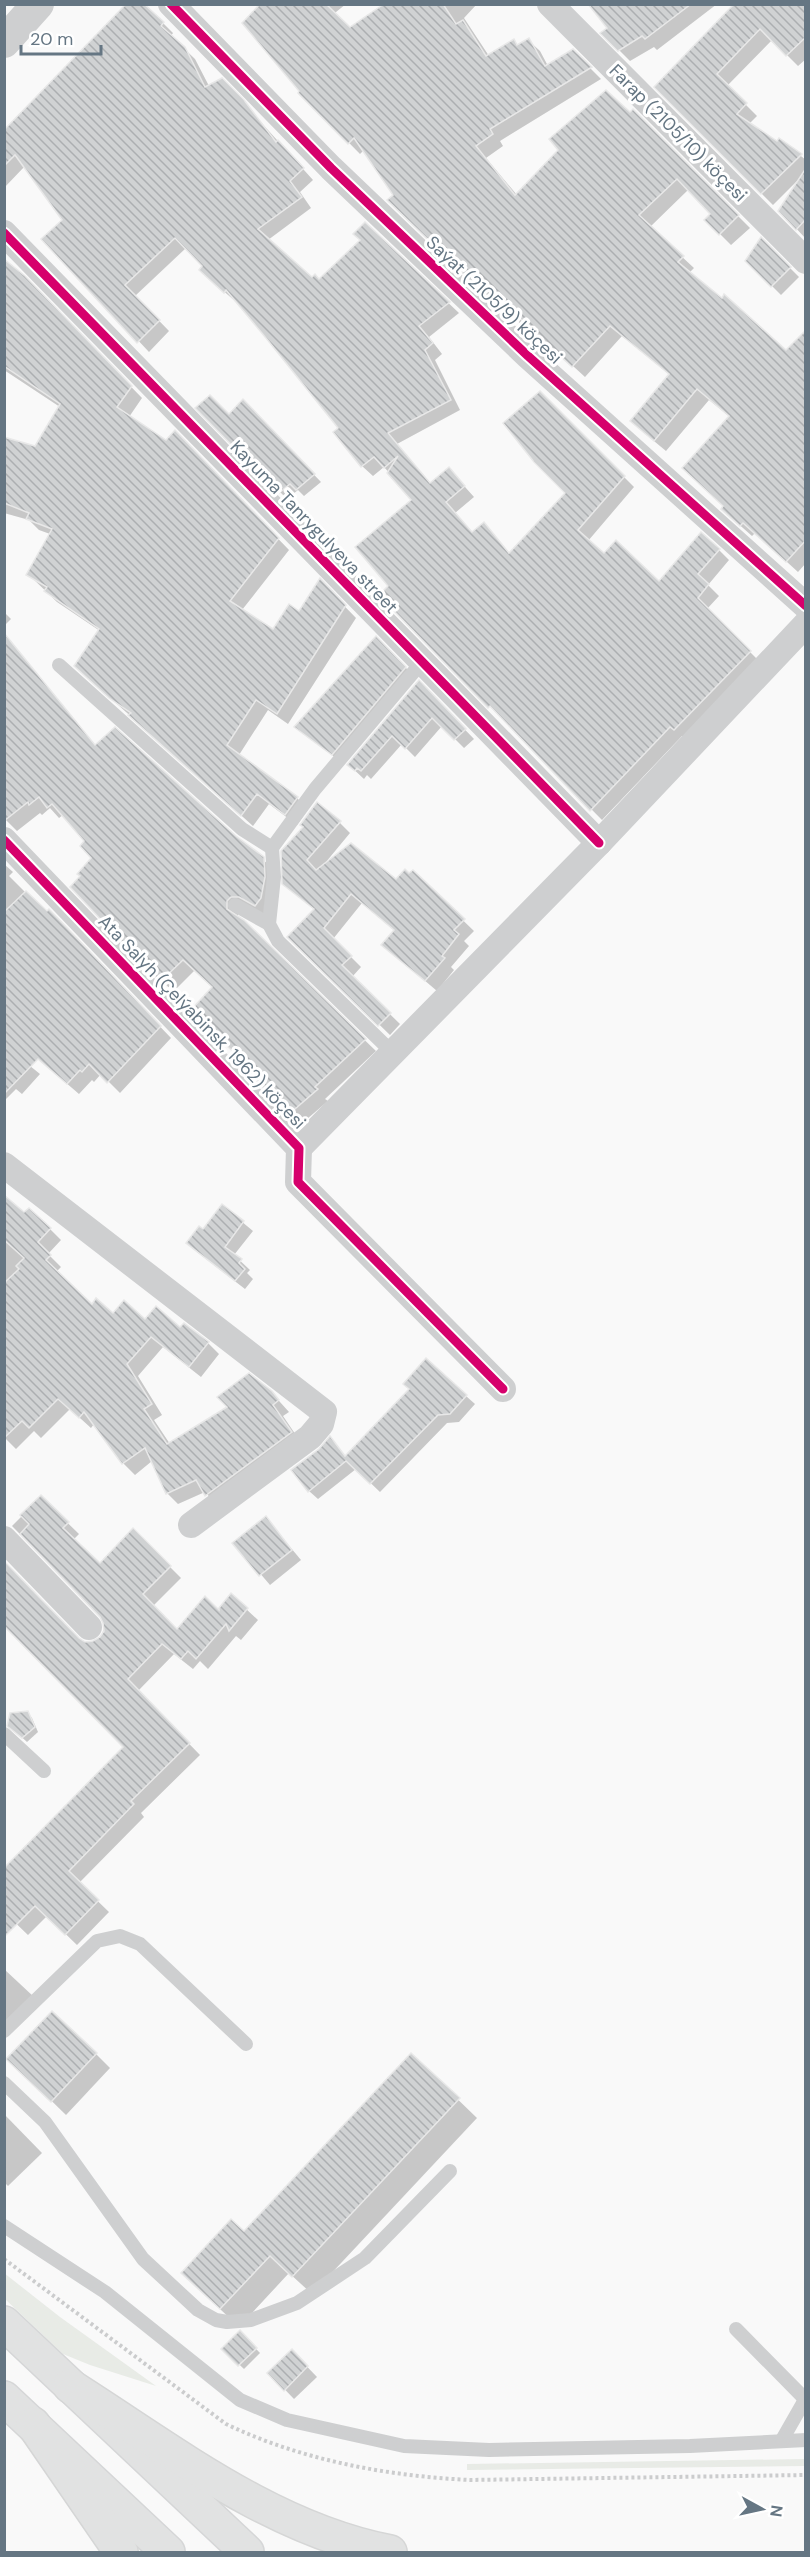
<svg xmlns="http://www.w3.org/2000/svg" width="810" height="2557" font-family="'DM Sans',sans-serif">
	<defs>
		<pattern id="building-back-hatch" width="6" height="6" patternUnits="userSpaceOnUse" patternTransform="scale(1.5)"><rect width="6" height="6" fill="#d0d2d3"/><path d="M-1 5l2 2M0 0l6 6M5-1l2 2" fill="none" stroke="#acafb1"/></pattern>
	</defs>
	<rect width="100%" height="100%" fill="#f9f9f9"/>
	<g fill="#e8ebe6">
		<path d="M4,2273L60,2317L156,2386L90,2365L63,2354L5,2299Z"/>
		<path d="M805,2459V2466L467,2470V2464Z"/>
	</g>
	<g fill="#0003">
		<path d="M263,4H346L276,60Z"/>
		<path d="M386,4H477L464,18L489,56L514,41L518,46L528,40L540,51L548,66L573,51L601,79L500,141L503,146L486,158L517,195L633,111L750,228L731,245L706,220L712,214L688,190L650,227L694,268L689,273L786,353L806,332V563L798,572L755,533L752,536L734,520L730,417L709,400L666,451L643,432L670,375L622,336L585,377L526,323L523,326L486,294L395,195L364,150L360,154L300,93Z"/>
		<path d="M589,4H717L657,50L654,47L630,61L602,33L609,29Z"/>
		<path d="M736,4H806V59L798,66L772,40L727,86L757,116L749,124L777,144L780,140L806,160V239L780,211L800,178L773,205L656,87Z"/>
		<path d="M163,23L173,33L171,36L195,59L209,86L222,79L313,180L300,192L311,208L268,240L312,280L319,281L362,240L365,224L459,313L429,337L442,354L435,360L460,410L397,444L431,484L449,469L474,497L455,513L473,534L484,524L510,554L567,493L540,393L634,487L588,541L604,555L659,583L719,550L729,560L708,585L719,596L707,609L760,662L685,739L682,736L602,820L397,612L390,586L413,500L384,467L373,476L362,466L341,429L237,301L236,302L211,280L204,266L186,248L135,296L169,331L149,352L43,239L64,220L25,166L4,188V135Z"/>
		<path d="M761,239L799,277L781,295L747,261Z"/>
		<path d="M4,261L24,277L142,398L129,417L166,442L175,432L289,550L242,610L274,631L300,613L320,581L356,618L288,724L268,710L239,755L297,798L308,809L297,825L269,804L253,826L87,677L100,631L57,602L28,574L50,534L39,530L29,520L4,513V438L35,448L60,407L4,370Z"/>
		<path d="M243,401L321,482L304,496L298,490L287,499L197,408L229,416Z"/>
		<path d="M4,612L11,619L4,626Z"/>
		<path d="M4,633L96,746L235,837L274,869L267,916L238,913V918L376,1051L325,1099L328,1101L300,1125L244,1060L214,987L195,970L173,992L72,887L82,877L93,858L86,841L63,815L59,818L50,808L42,815L40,813L17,831L4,818Z"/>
		<path d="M376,638L415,677L342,763L297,727Z"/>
		<path d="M419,682L474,739L464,748L442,726L415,757L402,744L371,779L367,775L364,779L349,765Z"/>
		<path d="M340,823L350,833L321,868L396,881L413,872L474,931L464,941L469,946L451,967L454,970L437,991L383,945L395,931L362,903L333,939L361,967L352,977L400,1024L390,1035L289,937L315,910L284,883Z"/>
		<path d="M4,864L13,872L9,876L47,914L60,922L171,1038L120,1093L101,1074L94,1082L92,1080L79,1094L50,1069L4,1003Z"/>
		<path d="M4,1045L40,1074L22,1094L16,1089L4,1101Z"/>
		<path d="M4,1197L24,1215L50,1229L61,1240L48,1254L61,1267L56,1272L92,1306L113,1315L180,1329L208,1343L219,1354L201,1377L163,1347L138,1376L162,1415L154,1420L170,1444L271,1392L289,1412L283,1416L302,1444L218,1506L205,1492L178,1504L167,1493L152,1461L135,1475L123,1463L94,1424L91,1428L70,1409L41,1438L34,1431L16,1449L4,1437Z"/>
		<path d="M223,1206L253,1231L234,1255L250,1270L247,1273L253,1279L245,1289L197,1252L203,1232Z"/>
		<path d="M466,1396L475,1404L459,1422L447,1423L380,1492L356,1469L318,1499L309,1491L320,1450L330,1438L346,1457Z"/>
		<path d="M41,1497L79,1534L74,1539L100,1565L133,1530L181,1578L153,1606L177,1631L224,1616L231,1595L258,1620L241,1640L236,1636L208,1669L200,1661L193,1669L174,1654L138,1691L200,1755L141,1813L144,1817L79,1883L109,1912L77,1945L47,1916L28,1935L4,1912L125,1747L4,1563L84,1643H94L101,1638L105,1624L101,1616L12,1526Z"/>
		<path d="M266,1518L301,1560L270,1585L234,1543Z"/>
		<path d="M28,1713L32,1718L38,1732L27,1742L14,1730Z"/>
		<path d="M4,1969L34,1997L4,2027Z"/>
		<path d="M96,2054L110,2068L66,2115L23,2073Z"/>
		<path d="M412,2055L477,2118L312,2294L289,2273L239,2327L201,2291L244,2233Z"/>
		<path d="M4,2114L42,2153L8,2186L4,2182Z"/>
		<path d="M240,2332L260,2353L244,2369L223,2349Z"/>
		<path d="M292,2351L317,2377L294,2399L269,2373Z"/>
	</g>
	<g fill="url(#building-back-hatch)" stroke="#e8e8e8" stroke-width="1.5">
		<path d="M126,4H144L164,22L161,26L185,47L205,87L222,78L244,100L276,142L278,140L304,168L290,181L302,197L258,229L312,277L315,274L319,279L360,240L353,234L365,222L450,302L419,326L433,343L425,350L451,400L388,433L430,483L449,467L465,486L446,502L472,532L484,522L509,553L565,493L534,462L503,423L540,391L625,476L578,530L604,553L616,540L659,581L701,532L720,549L698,574L709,584L698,598L751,651L674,730L670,727L590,811L490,706L488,708L396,613L380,594L388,586L355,547L411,500L387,473L398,456L384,468L374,457L361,467L333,432L338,428L266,338L226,290L224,293L199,270L202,266L175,238L125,285L160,320L137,343L41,239L62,220L15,155L4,166V130Z"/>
		<path d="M260,4H326L350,27L384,4H443L456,24L463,20L486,56L514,39L517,45L529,38L545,66L573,49L592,67L490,129L493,134L476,146L515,195L558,150L549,139L606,90L630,112L633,109L739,215L719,235L704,220L710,214L677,179L639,215L684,256L678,262L722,298L724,294L786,350L806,330V540L786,562L743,523L740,526L721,509L723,506L682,468L729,416L697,389L654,441L630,421L669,374L610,326L572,367L514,313L511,316L473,283L387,200L393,195L354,138L348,144L298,93L299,91L242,23Z"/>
		<path d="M588,4H691L645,39L642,36L618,51L600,33L607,28Z"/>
		<path d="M734,4H806V37L786,56L760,29L717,74L747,103L737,114L777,141L779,138L802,154L761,194L654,87Z"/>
		<path d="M806,168V219L796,230L778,211Z"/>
		<path d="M761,237L791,267L771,287L745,261Z"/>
		<path d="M4,259L25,276L132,386L117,407L166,440L175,430L279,538L230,601L273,629L289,604L299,611L320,578L346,605L277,714L256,700L227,745L298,797L285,815L257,794L241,816L128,715L131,713L109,698L74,666L99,629L44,591L47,587L26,575L52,529L26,519L29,513L4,503V437L35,446L60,404L4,366Z"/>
		<path d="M210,395L229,414L243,399L315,474L296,490L290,484L279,493L195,408Z"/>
		<path d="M4,633L95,745L115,727L236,836L264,857L265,877L261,898L255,906L239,897H231L227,901V909L244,920L366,1039L315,1087L318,1089L288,1115L239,1063L242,1060L190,1011L212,987L183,960L160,982L70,887L80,876L77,874L91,858L80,846L84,841L52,804L47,808L39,797L29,805L28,802L4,821Z"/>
		<path d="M376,636L406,667L332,755L294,727Z"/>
		<path d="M419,680L466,729L454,740L432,718L405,749L392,736L361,771L357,768L355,771L347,765Z"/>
		<path d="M317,802L341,821L307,860L316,870L351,843L396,879L405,869L409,873L413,870L465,919L454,930L459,934L442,956L445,958L425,981L381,945L394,930L351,894L324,928L352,956L342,965L391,1013L378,1026L287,937L314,909L282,884L281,851L303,827L300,825Z"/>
		<path d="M26,891L47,911L49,909L161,1026L107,1083L89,1064L82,1072L80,1070L67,1084L38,1059L4,1094V912Z"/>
		<path d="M4,1195L24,1212L29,1208L51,1228L38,1242L51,1255L46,1260L92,1304L96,1298L113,1313L124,1300L145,1319L156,1306L180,1327L184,1323L209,1342L189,1367L151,1337L127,1364L152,1404L144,1409L167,1444L227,1407L217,1397L249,1373L272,1391L279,1400L273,1405L292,1432L205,1496L196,1480L166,1494L145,1448L122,1464L84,1412L79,1418L58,1399L29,1428L22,1421L4,1438V1283L19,1269L16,1266L24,1258L4,1240Z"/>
		<path d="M222,1204L244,1221L225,1247L242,1259L239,1263L245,1269L235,1281L186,1243L199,1226L203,1229Z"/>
		<path d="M426,1358L467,1395L450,1414L438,1415L370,1484L346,1461L308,1492L291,1470L319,1449L330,1436L345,1456L409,1389L403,1384Z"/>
		<path d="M41,1495L69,1522L63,1528L100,1563L133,1528L171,1566L143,1594L177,1629L205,1596L219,1610V1608L231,1593L248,1608L229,1631L226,1624L196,1659L188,1651L181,1659L162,1644L128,1679L190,1743L131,1801L134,1804L69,1871L99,1900L65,1935L35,1906L4,1937V1868L123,1747L4,1626V1561L79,1638L85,1642L93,1641L100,1637L104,1631L103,1623L100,1617L20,1534L29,1524L20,1515Z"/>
		<path d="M266,1516L292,1550L259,1576L232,1543Z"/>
		<path d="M28,1711L35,1727L22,1738L7,1726L10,1713Z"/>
		<path d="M52,2011L97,2053L51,2102L6,2059Z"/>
		<path d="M411,2053L460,2098L292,2277L270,2256L220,2309L181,2273L231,2219L244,2231Z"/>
		<path d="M240,2330L257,2348L238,2366L221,2349Z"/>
		<path d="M292,2349L308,2366L284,2391L267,2373Z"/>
	</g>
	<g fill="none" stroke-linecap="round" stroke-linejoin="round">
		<g stroke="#d5d6d7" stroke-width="36">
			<g id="primary">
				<path d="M4,2323L247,2552"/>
				<path d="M4,2398L168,2552"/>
			</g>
		</g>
		<g stroke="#d5d6d6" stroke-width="36">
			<g id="trunk">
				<path d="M70,2386C171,2450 271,2529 390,2552"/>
				<path d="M33,2424L121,2552"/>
			</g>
		</g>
		<path stroke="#cbcccd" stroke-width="4" stroke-dasharray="3 3" stroke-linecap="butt" d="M4,2259L226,2424C301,2460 387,2476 470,2480L806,2475"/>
		<g stroke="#cecfd0" stroke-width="14">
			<path d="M59,665L242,829L272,848"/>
			<path d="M235,905L269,924"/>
			<path d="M393,1053L278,941L269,924L274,877L272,848L315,789L422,662"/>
			<path d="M4,1734L44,1771"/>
			<path d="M4,2031L97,1941L120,1936L140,1944L246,2044"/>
			<path d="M4,2083L45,2122L143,2259L198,2310L216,2320L227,2322L251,2320L297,2303L365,2258L450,2171"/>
			<path d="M4,2226L105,2292L240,2400L287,2420L404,2446L489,2450L690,2446L806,2440"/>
			<path d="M736,2329L805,2399"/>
			<path d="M782,2440L806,2398"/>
		</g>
		<g stroke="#cecfd0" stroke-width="26">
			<path d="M171,4L331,168L528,356L806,606"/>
			<path d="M550,4L806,261"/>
			<path d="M4,233L599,843"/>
			<path d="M4,840L299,1148L298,1182L503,1389"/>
			<path d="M299,1148L599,843L806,624"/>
			<path d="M4,1165L324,1412L321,1424L310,1437L191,1525"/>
			<path d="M4,1539L89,1627"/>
		</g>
		<path stroke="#cecfd0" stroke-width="32" d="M4,42L38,4"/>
		<use href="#primary" stroke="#e1e2e2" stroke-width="33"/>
		<use href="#trunk" stroke="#e1e2e2" stroke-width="33"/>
		<g stroke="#fff" stroke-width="13">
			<g id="cycleway">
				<path d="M171,4L331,168L528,356L806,606"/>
				<path d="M4,233L599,843"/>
				<path d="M4,840L299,1148L298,1182L503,1389"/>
			</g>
		</g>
		<use href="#cycleway" stroke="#d6006c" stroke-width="9"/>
	</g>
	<g text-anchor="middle" stroke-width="6" stroke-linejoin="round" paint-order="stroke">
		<g font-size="18" fill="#657683" stroke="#fff">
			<text transform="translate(678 133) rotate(45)" y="6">Farap (2105/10) köçesi</text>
			<text transform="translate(494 300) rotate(43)" y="6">Saýat (2105/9) köçesi</text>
			<text transform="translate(314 527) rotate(46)" y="6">Kayuma Tanrygulyeva street</text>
			<text transform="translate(202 1022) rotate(46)" y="6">Ata Salyh (Çelýabinsk, 1962) köçesi</text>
		</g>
	</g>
	<rect width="810" height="2557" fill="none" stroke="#657683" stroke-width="12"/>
	<g transform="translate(762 2509) rotate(98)" stroke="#ffffff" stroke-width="4.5" paint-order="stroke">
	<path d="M0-4.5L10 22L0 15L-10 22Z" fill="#657683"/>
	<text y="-9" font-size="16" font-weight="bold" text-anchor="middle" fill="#657683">N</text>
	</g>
	<path d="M21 45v9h80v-9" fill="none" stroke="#657683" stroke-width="3"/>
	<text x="30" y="45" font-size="18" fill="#657683" stroke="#ffffff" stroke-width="4.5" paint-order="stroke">20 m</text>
</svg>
